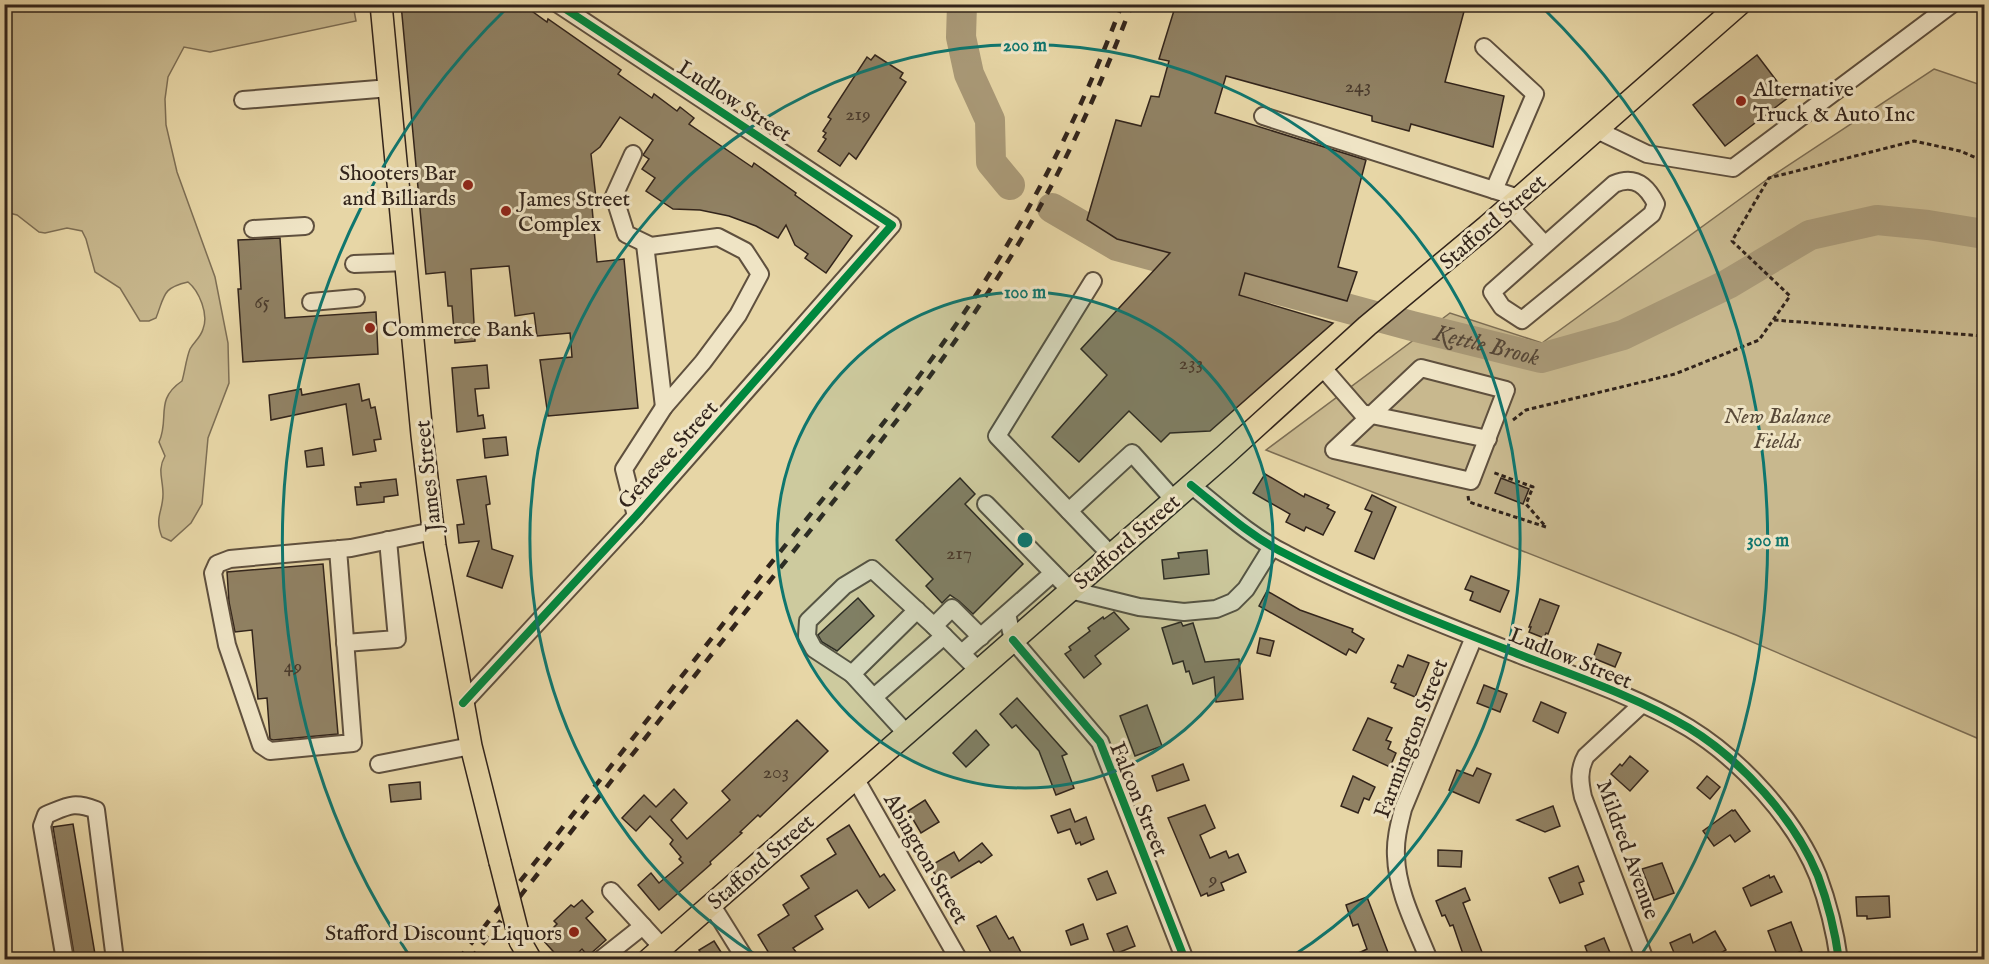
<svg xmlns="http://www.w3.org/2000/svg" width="1989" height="964" font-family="'IM FELL English',serif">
	<rect width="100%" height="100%" fill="#e7d6a6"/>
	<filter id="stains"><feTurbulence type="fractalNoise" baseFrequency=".00333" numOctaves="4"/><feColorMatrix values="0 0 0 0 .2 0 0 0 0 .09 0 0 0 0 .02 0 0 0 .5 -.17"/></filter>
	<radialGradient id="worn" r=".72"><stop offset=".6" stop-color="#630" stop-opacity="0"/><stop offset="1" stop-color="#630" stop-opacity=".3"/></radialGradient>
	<g fill="#c8b88e" stroke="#7d6e54" stroke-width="1.5">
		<path d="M4,5H353L356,21L210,52L184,47L168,77L165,99L166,125L177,172L215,277L228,343L229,383L208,438L202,504L191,523L171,541L162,537C154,517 163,512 163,494C163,479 157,470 165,456L159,442C170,418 154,400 182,381C185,371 186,359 190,349C194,342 201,337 203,329C209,314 199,291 188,282C162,288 165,295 156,318L149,321H140L120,288L95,272L86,239L82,231L67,228L45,233L39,232L17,215L5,212Z"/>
		<path d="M1934,69L1984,86V741L1736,635L1266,450L1450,313L1542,343L1769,178Z"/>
	</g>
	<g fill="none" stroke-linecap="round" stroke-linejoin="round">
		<g stroke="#a99977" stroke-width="30">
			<path d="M962,4L961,37L969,74L990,120L991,162L1010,185"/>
			<path id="s1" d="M1052,208L1117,246L1412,326L1541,358L1623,335L1728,284L1810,235L1877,220L1928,225L1984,234"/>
		</g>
	</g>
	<g fill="#908163" stroke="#32241b" stroke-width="1.5">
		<path d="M401,4H522L547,22L548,19L621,70L618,74L652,98L654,94L677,111L680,107L694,118L689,124L752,167L754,163L796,193L795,195L852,236L826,273L805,258L808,254L795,245L786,225L778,238L756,226L729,216L700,210L673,209L646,191L655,178L642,169L649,159L643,155L653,140L620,117L600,147L591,154L597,207H592L597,262L624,259L638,408L548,416L540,360L572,357L570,333L537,336L534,313L515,316L509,266L471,269L475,341L455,343L452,306H448L445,272L426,274Z"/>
		<path d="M1176,4H1466L1445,82L1504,96L1493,147L1411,124L1409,131L1372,121V116L1226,76L1215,113L1366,160L1338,267L1357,272L1347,301L1245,273L1239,295L1333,323L1210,431L1170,433L1161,442L1129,411L1079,462L1052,437L1107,375L1081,349L1170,253L1117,239L1087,220L1116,120L1141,126L1151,96L1159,97L1169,61L1159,59Z"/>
		<path d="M875,55L903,73L900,78L906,82L856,159L849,153L840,166L818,151L826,139L823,137L826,133L823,131L831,119L828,117L867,57L871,60Z"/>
		<path d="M1757,55L1789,97L1725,146L1693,105Z"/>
		<path d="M280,238L285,318L376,312L378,354L243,362L238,289H241L238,240Z"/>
		<path d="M487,365L489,388L475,389L478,416L483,415L485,428L457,432L452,368Z"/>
		<path d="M359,384L362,401L369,399L371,408L375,407L381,439L374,440L376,451L353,455L346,404L271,420L269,395L301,389L302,395Z"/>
		<path d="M506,437L508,455L485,458L483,439Z"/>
		<path d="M322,448L324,465L307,467L305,451Z"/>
		<path d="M1265,474L1304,497L1305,494L1329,505L1327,508L1335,512L1323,535L1306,527L1304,531L1286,522L1290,514L1253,493Z"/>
		<path d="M486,476L490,504L486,505L492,549L513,556L502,588L467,576L479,541L459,543L457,525L464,524L457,480Z"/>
		<path d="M960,478L975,494L965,504L1023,564L973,614L959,601L950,595L942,603L926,586L933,579L896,540Z"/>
		<path d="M1501,478L1529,489L1523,504L1495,493Z"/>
		<path d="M396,479L398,495L384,497V502L357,505L355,487H361L360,483Z"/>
		<path d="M1372,495L1396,507L1374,559L1355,551L1372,512L1365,509Z"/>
		<path d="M1207,550L1209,574L1164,579L1162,560L1179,558L1178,553Z"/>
		<path d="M323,564L338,734L273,740L270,739L267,698L258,699L252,630L235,632L229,602L227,572Z"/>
		<path d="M1471,576L1509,591L1500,612L1470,600L1473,592L1465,589Z"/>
		<path d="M1267,591L1300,610L1353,629L1352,632L1364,639L1356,653L1349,649L1346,655L1259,606Z"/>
		<path d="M858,598L874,616L837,651L822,642L818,635Z"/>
		<path d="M1540,599L1559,606L1548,634L1546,633L1544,638L1529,632L1531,627H1529Z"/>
		<path d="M1114,612L1129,629L1095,656L1101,664L1084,678L1065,654L1071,650L1069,647L1090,631L1088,628L1103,617L1104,619Z"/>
		<path d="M1181,622L1183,626L1193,623L1205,662L1239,659L1243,699L1216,702L1214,677L1193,684L1189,671L1186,672L1183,661L1173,664L1162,628Z"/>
		<path d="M1260,638L1274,641L1270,656L1257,653Z"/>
		<path d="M1598,644L1621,653L1615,667L1593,658Z"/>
		<path d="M1408,655L1429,663L1415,697L1394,688L1396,684L1391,682L1398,665L1403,667Z"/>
		<path d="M1484,685L1507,694L1500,712L1477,703Z"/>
		<path d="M1017,698L1067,754L1062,756L1074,788L1056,795L1039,751L1016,725L1012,728L1000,714Z"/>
		<path d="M1541,702L1566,713L1558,733L1533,721Z"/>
		<path d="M1147,705L1162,746L1135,756L1120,716Z"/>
		<path d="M1368,718L1392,728L1386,740L1391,742L1388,749L1396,753L1390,767L1353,750Z"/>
		<path d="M797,720L828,751L760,817L758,815L740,832L742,833L710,862L711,864L659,910L638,885L651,873L659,883L683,863L679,859L681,857L670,844L673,840L650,816L636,831L622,818L644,795L656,807L674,789L687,803L671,820L687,839L730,800L722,791Z"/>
		<path d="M976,730L989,745L966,767L953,753Z"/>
		<path d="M1630,756L1648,771L1630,791L1611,774L1620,764L1622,766Z"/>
		<path d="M1183,764L1189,780L1157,791L1152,776Z"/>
		<path d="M1477,768L1491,774L1479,803L1449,790L1457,770L1473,776Z"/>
		<path d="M1353,776L1375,787L1369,800L1364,798L1358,813L1341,806Z"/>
		<path d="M1707,776L1720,787L1710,799L1697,788Z"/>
		<path d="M420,782L421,799L391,802L389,785Z"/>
		<path d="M925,800L939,822L921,833L908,811Z"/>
		<path d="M1205,805L1215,828L1200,835L1210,858L1226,851L1229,858L1238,854L1246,872L1221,883L1224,890L1208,896L1207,893L1201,896L1168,818Z"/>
		<path d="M1553,806L1560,826L1545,832L1517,820Z"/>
		<path d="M1070,809L1075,822L1086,817L1094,839L1081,845L1080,842L1076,844L1070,829L1058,833L1051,816Z"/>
		<path d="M1732,810L1733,811L1735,810L1750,831L1735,842L1730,835L1714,846L1703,831Z"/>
		<path d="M73,824L96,960H75L53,827Z"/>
		<path d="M849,825L880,877L884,874L895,890L869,908L857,890L815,916L823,929L793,948L796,952L784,960H773L758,935L789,915L783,905L809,888L801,876L836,854L827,839Z"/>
		<path d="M982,843L992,855L981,863L979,861L941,884L930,866L954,852L959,861Z"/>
		<path d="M1438,850L1462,851L1461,867L1438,866Z"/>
		<path d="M1662,863L1674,893L1654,900L1642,869Z"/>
		<path d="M1578,866L1584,881L1579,883L1583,894L1560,903L1549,878Z"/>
		<path d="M1107,871L1116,893L1097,900L1088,879Z"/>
		<path d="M1769,875L1770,878L1774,876L1782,892L1751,906L1743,888Z"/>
		<path d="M1465,888L1470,900L1463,903L1485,960H1465L1453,925L1450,926L1445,915L1442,916L1436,901Z"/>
		<path d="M1889,896L1890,917L1867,919V916H1857L1856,897Z"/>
		<path d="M1367,897L1384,942L1391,960H1344L1367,949L1358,924L1353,926L1346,905Z"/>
		<path d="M582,900L593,912L586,918L606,940L588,956L582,949L571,960H561L542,939L557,924L554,921L571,905L574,907Z"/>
		<path d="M996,916L1009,939L1013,937L1025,960H995L977,926Z"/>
		<path d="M1791,922L1802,951L1779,960L1768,931Z"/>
		<path d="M1083,924L1088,939L1071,945L1066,931Z"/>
		<path d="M1127,926L1135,946L1115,954L1107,934Z"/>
		<path d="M1715,931L1726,950L1708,960H1677L1670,943L1690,934L1693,943Z"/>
		<path d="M1604,938L1613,960H1590L1585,946Z"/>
		<path d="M714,941L726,960H705L699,950Z"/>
	</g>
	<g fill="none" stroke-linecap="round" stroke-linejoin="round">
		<g stroke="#5f503e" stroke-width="20">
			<g id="minor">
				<path d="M1484,47L1535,94L1494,190"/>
				<path d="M243,100L390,88"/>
				<path d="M1263,116L1519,198"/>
				<path d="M1597,130L1647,154L1733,168L1952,4"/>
				<path d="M633,154L614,196L626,234L651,246L718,237L745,251L760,274L738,315L703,362L664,407L624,469L636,516"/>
				<path d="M1509,206L1545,245L1614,184C1635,175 1647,186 1656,204L1652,214L1522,320L1502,307L1492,292L1545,245"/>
				<path d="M253,229L305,226"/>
				<path d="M645,244L664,407"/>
				<path d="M354,264L407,262"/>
				<path d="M1093,281L997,436L1111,555"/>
				<path d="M311,302L356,298"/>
				<path d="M1322,367L1362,413L1488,439"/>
				<path d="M1421,368L1506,390L1471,481L1334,450Z"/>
				<path d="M1191,485C1221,509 1251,537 1286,554C1361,593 1444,625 1523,656C1578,677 1639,698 1689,728C1741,760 1795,819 1818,876C1828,903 1835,931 1839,960"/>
				<path d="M986,504L1070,590L1139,607L1184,612L1216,609L1233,602L1246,589L1272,547"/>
				<path d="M1069,511L1132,453L1174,500"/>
				<path d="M338,549L353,743L270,751L261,745L227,645L213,573L217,564L230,559L351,548L433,531"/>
				<path d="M1007,614L1013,640L1100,742L1185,960"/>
				<path d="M934,626L952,608L981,637"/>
				<path d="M345,643L397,639L388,540"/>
				<path d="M962,653L1053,573"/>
				<path d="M852,674L814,649L807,636L808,621L844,586L872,569L934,626L978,670"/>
				<path d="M874,697L944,636"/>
				<path d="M463,703L636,516L892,225L558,4"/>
				<path d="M1641,705L1586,756C1578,770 1580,783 1583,797L1645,960"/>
				<path d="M906,733L852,674L917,610"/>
				<path d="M379,764L471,746"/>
				<path d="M855,778L959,960"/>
				<path d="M611,891L662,947"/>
				<path d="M711,904L746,960"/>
				<path d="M65,960L42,826L46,815C68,806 73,801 96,810L115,960"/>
				<path d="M600,960L643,926"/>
				<path d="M1429,960C1416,927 1397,892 1396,856C1395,840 1399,825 1403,809L1474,637"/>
			</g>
		</g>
		<g stroke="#32241b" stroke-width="24">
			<g id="major">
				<path d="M381,4L422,435L435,546L471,746L500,862"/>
				<path d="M520,941L531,960"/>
				<path d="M648,960L1224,456L1367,326L1487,226L1740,4"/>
			</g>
		</g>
		<g stroke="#32241b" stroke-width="3" stroke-dasharray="4.5 3" stroke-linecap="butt">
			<path d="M1774,320L1984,336"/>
			<path d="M1513,420L1526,410L1675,374L1759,340L1790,296L1732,241L1769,178L1914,141L1960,151L1984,161"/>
			<path d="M1468,496L1469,502L1546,527L1526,504L1533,487L1492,472"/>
		</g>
		<use href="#minor" stroke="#efe4c5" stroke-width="16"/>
		<use href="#major" stroke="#e7d6a6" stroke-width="21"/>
		<g stroke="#32241b" stroke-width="4.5" stroke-dasharray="10 10" stroke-linecap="butt">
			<path d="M458,960C559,832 659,705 760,577C830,489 905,401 968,307C1031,213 1082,111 1122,4"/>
			<path d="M470,960C568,835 667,711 765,587C854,475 946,365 1019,243C1065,167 1100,87 1132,4"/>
		</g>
		<g stroke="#32241b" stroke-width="24" stroke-linecap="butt">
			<path id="major-bridge" d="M500,862L520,941"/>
		</g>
		<use href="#major-bridge" stroke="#e7d6a6" stroke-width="21"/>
		<g stroke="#efe4c5" stroke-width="11">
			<g id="cycleway">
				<path d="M1191,485C1221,509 1251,537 1286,554C1361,593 1444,625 1523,656C1578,677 1639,698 1689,728C1741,760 1795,819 1818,876C1828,903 1835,931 1839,960"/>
				<path d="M1013,640L1100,742L1185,960"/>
				<path d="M463,703L636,516L892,225L558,4"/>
			</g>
		</g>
		<use href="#cycleway" stroke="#00873e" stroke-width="8"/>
	</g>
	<circle cx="1025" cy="540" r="248" fill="#0f766e" fill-opacity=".12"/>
	<g fill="none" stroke="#0f766e" stroke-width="3">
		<circle cx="1025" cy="540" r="248"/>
		<path d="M759 957A495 495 0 1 1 1291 957"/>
		<path d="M409 955A743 743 0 0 1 509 6M1541 6A743 743 0 0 1 1641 955"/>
	</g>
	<g fill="#8f2418" stroke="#efe4c5" stroke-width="2">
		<circle cx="1741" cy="101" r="6"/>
		<circle cx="468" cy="185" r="6"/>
		<circle cx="506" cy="211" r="6"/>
		<circle cx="370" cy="328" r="6"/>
		<circle cx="574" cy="932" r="6"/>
	</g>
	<g text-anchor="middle" stroke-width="6" stroke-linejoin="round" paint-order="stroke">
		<g font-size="20" fill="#4a3b2d">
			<text x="1358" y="92">243</text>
			<text x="858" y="120">219</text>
			<text x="262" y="308">65</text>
			<text x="1191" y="369">233</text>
			<text x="959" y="559">217</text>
			<text x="293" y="672">49</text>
			<text x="776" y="778">203</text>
			<text x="1213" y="885">9</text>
		</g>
		<g font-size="22" fill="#32241b" stroke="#efe4c5" text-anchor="start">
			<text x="1753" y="96">Alternative<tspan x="1753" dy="25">Truck &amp; Auto Inc</tspan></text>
			<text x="456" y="180" text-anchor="end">Shooters Bar<tspan x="456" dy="25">and Billiards</tspan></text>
			<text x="518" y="206">James Street<tspan x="518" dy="25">Complex</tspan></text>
			<text x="382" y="336">Commerce Bank</text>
			<text x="562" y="940" text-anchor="end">Stafford Discount Liquors</text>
		</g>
		<g font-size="22" fill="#32241b" stroke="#efe4c5">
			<text transform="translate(735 100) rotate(33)" y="8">Ludlow Street</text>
			<text transform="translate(1492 221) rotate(-41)" y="8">Stafford Street</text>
			<text transform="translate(667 454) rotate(-48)" y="8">Genesee Street</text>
			<text transform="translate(427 476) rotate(-96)" y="8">James Street</text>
			<text transform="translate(1126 541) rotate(-41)" y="8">Stafford Street</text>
			<text transform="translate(1571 657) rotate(22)" y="8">Ludlow Street</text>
			<text transform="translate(1410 738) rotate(-69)" y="8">Farmington Street</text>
			<text transform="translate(1140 799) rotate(68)" y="8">Falcon Street</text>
			<text transform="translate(1629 849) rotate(70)" y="8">Mildred Avenue</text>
			<text transform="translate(927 858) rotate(60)" y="8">Abington Street</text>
			<text transform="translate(760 861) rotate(-41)" y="8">Stafford Street</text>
		</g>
		<g font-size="22" font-style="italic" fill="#584938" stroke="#efe4c5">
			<text x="1777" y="423">New Balance<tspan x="1777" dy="25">Fields</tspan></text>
		</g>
		<g font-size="24" font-style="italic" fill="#564737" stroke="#efe4c5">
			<text dy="8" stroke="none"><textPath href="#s1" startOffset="458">Kettle Brook</textPath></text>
		</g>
	</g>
	<circle cx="1025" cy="540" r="9" fill="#0f766e" stroke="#efe4c5" stroke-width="3"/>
	<g font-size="18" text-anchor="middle" font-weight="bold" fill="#0f766e" stroke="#efe4c5" stroke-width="6" stroke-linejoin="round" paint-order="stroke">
		<text x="1025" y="51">200 m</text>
		<text x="1025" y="298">100 m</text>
		<text x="1768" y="546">300 m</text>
	</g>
	<rect width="1989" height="964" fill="none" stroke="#e7d6a6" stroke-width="24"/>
	<rect x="6" y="6" width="1977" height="952" fill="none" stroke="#32241b" stroke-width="3"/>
	<rect x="12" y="12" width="1965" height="940" fill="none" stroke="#32241b" stroke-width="1.5"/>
	<rect width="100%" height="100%" filter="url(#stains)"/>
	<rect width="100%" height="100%" fill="url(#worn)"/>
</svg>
